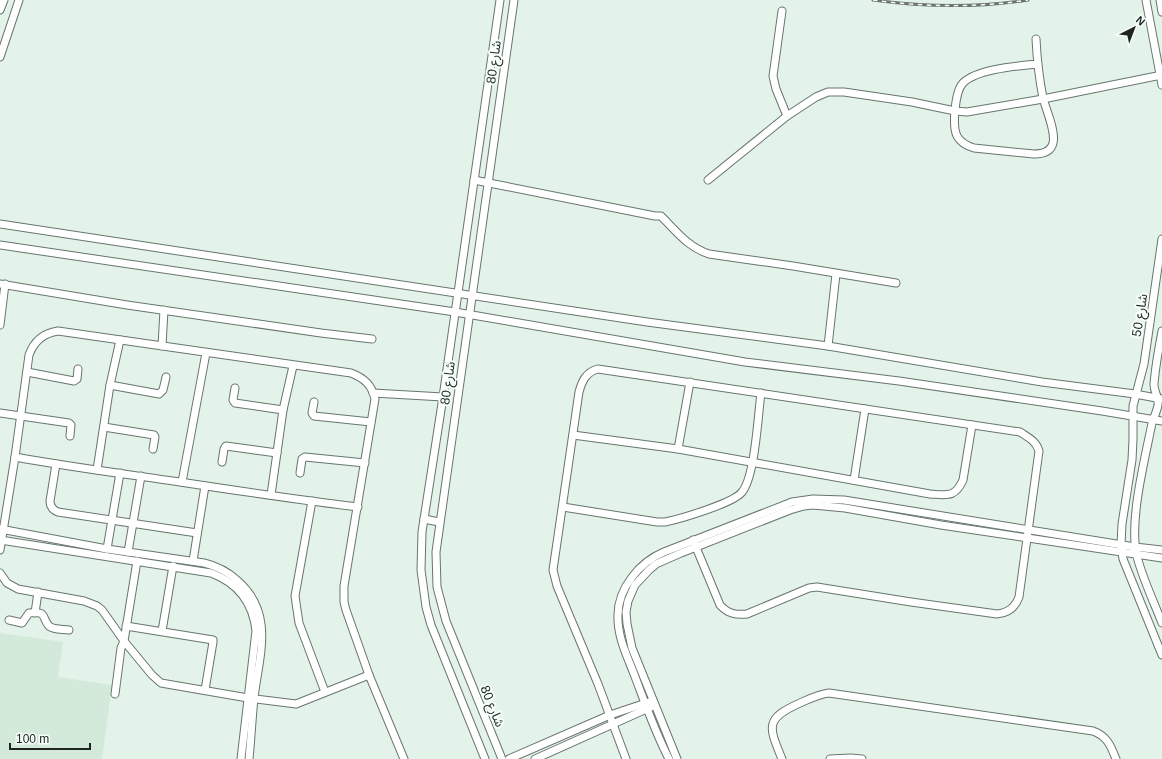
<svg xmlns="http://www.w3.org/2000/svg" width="1162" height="759" font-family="Arial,'Noto Sans Arabic',sans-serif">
	<rect width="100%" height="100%" fill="#e4f3e9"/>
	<path fill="#d3e9da" d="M0,633L63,642L58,677L112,685L102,759H0Z"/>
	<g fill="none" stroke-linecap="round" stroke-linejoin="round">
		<g stroke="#68756d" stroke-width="9">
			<g id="minor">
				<path d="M1146,0L1162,85"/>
				<path d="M1160,0L1162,12"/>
				<path d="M0,10L4,0"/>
				<path d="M782,11L773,76L776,89L787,116"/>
				<path d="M1036,39C1037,59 1039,78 1043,98C1046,110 1056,131 1053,143C1051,152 1042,154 1034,154L974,148C967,146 961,143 957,136C952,126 955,91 963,83C977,69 1018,66 1037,64"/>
				<path d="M0,57L19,0"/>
				<path d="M474,180L655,216H661C677,232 688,247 709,254L793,266L896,283"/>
				<path d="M708,180L787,116L816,97L828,92H844L912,102L955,111L967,112L1043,99L1162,75"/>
				<path d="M0,224L647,322L828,346L1042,382L1135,394L1162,399"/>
				<path d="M1162,239L1144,364L1133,406V439L1132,460L1122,524L1121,545L1123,559L1162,655"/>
				<path d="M0,245L455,312L745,362L899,381L1102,411L1162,421"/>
				<path d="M0,284L127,305L321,333L372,339"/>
				<path d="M0,325L5,284"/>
				<path d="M1162,331C1159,348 1155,367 1154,385C1154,392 1159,397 1158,405C1157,411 1154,417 1152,423C1145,459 1130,516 1136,552C1140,573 1154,602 1162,623"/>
				<path d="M162,346L164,310"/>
				<path d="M828,346L836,274"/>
				<path d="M27,372L74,381L77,379L78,369"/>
				<path d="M110,385L159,394L163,390L166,377"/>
				<path d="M235,388L233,400L235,403L283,410"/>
				<path d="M373,393L443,397"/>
				<path d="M314,402L312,413L314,416L371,422"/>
				<path d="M0,413L69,423L71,425L70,436"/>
				<path d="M104,427L154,435L155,437L153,449"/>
				<path d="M573,435L678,449L930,494C947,495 955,498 963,480L972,425"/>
				<path d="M678,449L690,382"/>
				<path d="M15,457C70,467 125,474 180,482C239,491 299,500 358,507"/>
				<path d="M222,462L224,449L226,446L277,453"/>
				<path d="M56,464L50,501C50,507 53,510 58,512L197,533"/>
				<path d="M97,470L110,385L120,340"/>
				<path d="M300,473L302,459L305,457L365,463"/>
				<path d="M854,480L865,409"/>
				<path d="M182,482L206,353"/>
				<path d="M271,495L283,410L293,366"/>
				<path d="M312,501L295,596L299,623L325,692"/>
				<path d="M563,507L657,522H665C680,519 734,503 742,492C755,477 758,415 761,393"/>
				<path d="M424,519L439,522"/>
				<path d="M0,529L107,549L204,563C217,566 228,572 238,581C275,614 259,656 254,698C252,718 251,739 249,759"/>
				<path d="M0,540L211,573C238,583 253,603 256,631L241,759"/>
				<path d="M107,549L120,473"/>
				<path d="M0,550L15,457L29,355C34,341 44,333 58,331L351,373C364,378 372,385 375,399L344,586V602L346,610L369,675L404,759"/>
				<path d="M128,552L141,476"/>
				<path d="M193,561L205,486"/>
				<path d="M0,573L7,583L18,589L84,601L97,606L102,610L124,641L152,675L161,683L248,698L296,704L369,675"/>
				<path d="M35,613L38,592"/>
				<path d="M9,620L22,623L29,613C48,611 41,617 49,626C53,630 63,629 69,630"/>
				<path d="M126,626L213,640V642L205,690"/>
				<path d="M162,631L173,566"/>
				<path d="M115,694L121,648L124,641L137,561"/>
				<path d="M485,759L431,625L426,607L421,570L422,532L443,397L500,0"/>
				<path d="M502,759L446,621L437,587L436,552L514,0"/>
				<path d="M509,759L610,715L649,702"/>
				<path d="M535,759L651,707"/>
				<path d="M626,759L598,684L557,586L553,570L579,392C582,381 586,372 598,369L1020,432C1029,438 1036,441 1039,451L1019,597C1015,608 1008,613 997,614L911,602L817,587L809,588L747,614C736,615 728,614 720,605L693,540"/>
				<path d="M669,759C655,732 645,703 634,674C627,656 617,636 618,615C618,588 640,562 664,552L792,502L813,499L844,500L1135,547L1162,550"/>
				<path d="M677,759L632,648L627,624L626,612L628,601L635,585L649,570L656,564L681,553L790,510L804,506L813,505L845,508L941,525L1162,558"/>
				<path d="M782,759C769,727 764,719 800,703C809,699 819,694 829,693L1093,731C1107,736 1111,746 1116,759"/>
				<path d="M830,759L851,758L862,759"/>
			</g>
		</g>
		<use href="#minor" stroke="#fff" stroke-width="7"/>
		<g stroke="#6a736d" stroke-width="3">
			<path id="rail" d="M873,0C924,7 976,8 1028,0"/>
		</g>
		<use href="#rail" stroke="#f6fef9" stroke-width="1.5" stroke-dasharray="4.5" stroke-linecap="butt"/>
	</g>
	<g text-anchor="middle" stroke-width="4" stroke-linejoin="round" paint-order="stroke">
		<g font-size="13" fill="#1e2420" stroke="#f6fef9">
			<text transform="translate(493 62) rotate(-82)" y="5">شارع 80</text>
			<text transform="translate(1139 315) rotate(-81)" y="5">شارع 50</text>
			<text transform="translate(447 383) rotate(-82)" y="5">شارع 80</text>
			<text transform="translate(493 706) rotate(68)" y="5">شارع 80</text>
		</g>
	</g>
	<g transform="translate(1134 28) rotate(42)" stroke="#f6fef9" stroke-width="3" paint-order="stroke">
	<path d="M0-3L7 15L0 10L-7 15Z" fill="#1e2420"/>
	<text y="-6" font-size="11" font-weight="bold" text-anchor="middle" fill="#1e2420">N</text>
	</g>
	<path d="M10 743v6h80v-6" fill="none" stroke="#1e2420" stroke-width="2"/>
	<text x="16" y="743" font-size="12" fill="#1e2420" stroke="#f6fef9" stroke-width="3" paint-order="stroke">100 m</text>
</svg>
